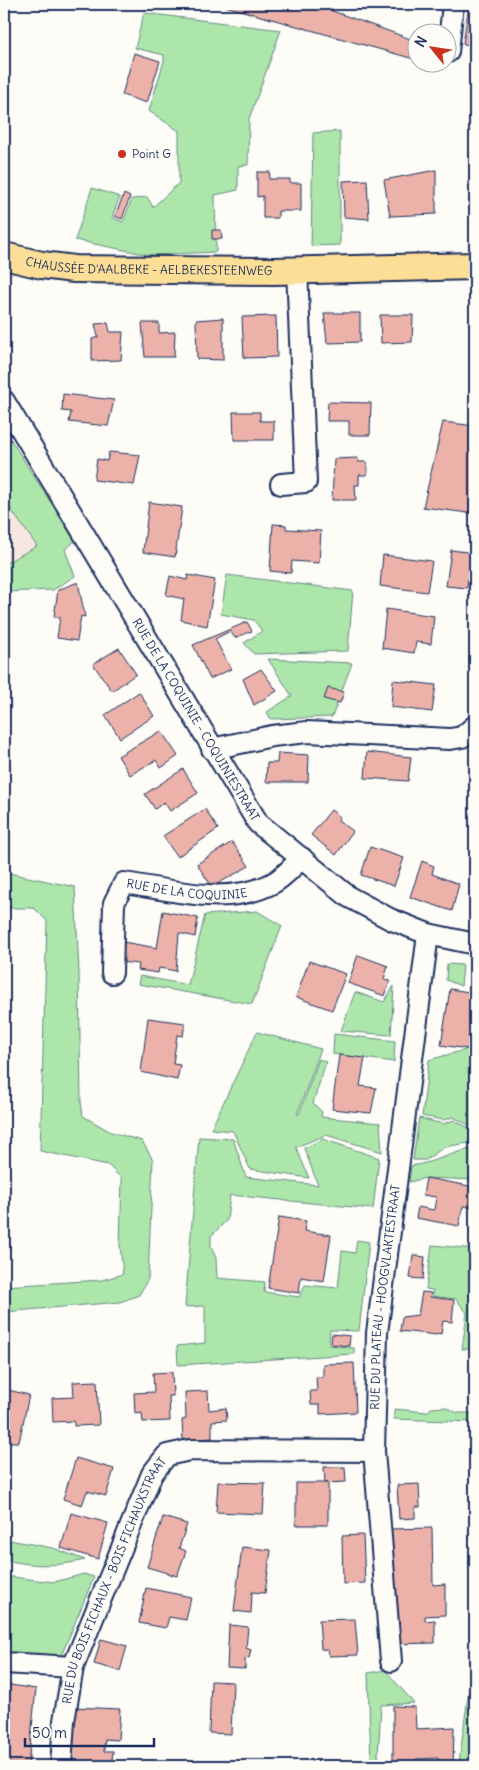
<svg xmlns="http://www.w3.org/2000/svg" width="479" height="1770" font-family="Delius,sans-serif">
	<rect width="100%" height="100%" fill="#fdfcf7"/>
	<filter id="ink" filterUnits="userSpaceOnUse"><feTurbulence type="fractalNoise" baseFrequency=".02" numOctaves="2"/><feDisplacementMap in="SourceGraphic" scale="10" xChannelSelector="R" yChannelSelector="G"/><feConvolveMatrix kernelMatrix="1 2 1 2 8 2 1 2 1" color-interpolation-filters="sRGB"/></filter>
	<g filter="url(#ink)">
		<path fill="#f8e6e0" d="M4,500L37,546L4,564Z"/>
		<g fill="#ade6aa" stroke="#648a84">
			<path d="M144,13L281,30L249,119L248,165L238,166V190L215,195L216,252L149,255L75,240L92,188L120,197L112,217L123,222L132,199L147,197L153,207L179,183V131L149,111L164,61V55L135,48Z"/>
			<path d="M340,131V245L311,246L313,133Z"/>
			<path d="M4,429L75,541L65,550L75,576L53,590L4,592V564L37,546L4,500Z"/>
			<path d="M227,575L353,591L348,651L254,654L244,643L262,631L254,620L221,614Z"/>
			<path d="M268,659L352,663L332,717L271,719L267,712L292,696Z"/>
			<path d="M4,872L75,887L79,973L81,1102L83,1116L111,1132L142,1141L153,1160L148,1279L139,1295L120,1302L4,1312V1286L102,1280L123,1274L120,1245L122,1179L108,1165L40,1151L47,921L34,908H4Z"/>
			<path d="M257,911L282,926L252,1004L138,984L140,976L188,985L205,915Z"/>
			<path d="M447,964L463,965L461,986L446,980Z"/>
			<path d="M394,986L391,1035L341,1031L355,992L384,1002Z"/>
			<path d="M257,1032L321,1049L297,1114H299L319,1059L326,1062L313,1103L322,1112L321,1117L380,1123L382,1152L326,1135L296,1147L309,1178L250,1169L233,1131L211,1129Z"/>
			<path d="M334,1034L395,1041L394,1062L333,1054Z"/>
			<path d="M475,1047V1128L453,1117L443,1120L422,1116L429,1060Z"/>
			<path d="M419,1118L443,1124L454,1120L475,1131V1142L444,1147L426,1160H413Z"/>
			<path d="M199,1137L233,1139L246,1177L318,1185L304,1148L323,1139L379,1158L373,1209L230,1195L227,1220L211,1236V1247L216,1258L217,1278L265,1282L264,1292L299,1297L305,1285L338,1288L342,1251L355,1253L357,1240L369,1242L359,1331L330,1330L329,1345L354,1348V1354L178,1365L177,1346L205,1343V1306L185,1307Z"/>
			<path d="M470,1149L475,1154V1180L426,1178L409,1182L411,1166C432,1163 449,1154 470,1149Z"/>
			<path d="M432,1245L475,1249V1355L472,1349H462L467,1313L456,1299L432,1296L433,1290L426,1289Z"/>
			<path d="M445,1407L458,1413H475V1422L394,1419V1409L427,1412L431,1408Z"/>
			<path d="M4,1539L53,1548L85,1560C54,1567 35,1566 4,1560Z"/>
			<path d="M84,1574L94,1577L59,1661L4,1657V1576L54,1582Z"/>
			<path d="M385,1670L414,1703L381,1705L378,1756L386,1766H371L368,1673Z"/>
			<path d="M471,1673L475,1674V1766H462L459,1763Z"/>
		</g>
		<g fill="#ecb2a9" stroke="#1b2f5e">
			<path d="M218,4H313L416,41V50L414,59Z"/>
			<path d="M469,4H475V45L463,44Z"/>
			<path d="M134,53L160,61L147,103L122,95Z"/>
			<path d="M436,170V214L390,216L384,180Z"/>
			<path d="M257,172H270L269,179H290V183H301V211H278V218H263V196L257,197Z"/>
			<path d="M367,180L369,219L344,217L343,181Z"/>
			<path d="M124,194L130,197L122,219L115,216Z"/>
			<path d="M212,230H221L222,239H212Z"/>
			<path d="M324,313H360V342L327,343Z"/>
			<path d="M380,315H413L412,342L381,343Z"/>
			<path d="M276,316L277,357L244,358L242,317Z"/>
			<path d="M223,318V360L197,359L196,320Z"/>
			<path d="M108,323L110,332H123L121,360L92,361V339L98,337L95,324Z"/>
			<path d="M142,323H159V333L175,332L174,357H145Z"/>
			<path d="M63,394L114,400L108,426L69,422L71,412L62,411Z"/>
			<path d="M328,402L371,403L370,435H349V421H327Z"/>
			<path d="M233,412H260V421H274V440H234Z"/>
			<path d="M443,422L475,426V514L423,507Z"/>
			<path d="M109,452L140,455L134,485L94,480L97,459L107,461Z"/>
			<path d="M358,458V462H367V475H359V485H355L356,500H332L334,459Z"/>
			<path d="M149,502L182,507L175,557L143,552Z"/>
			<path d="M273,524L286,525V529L321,531L319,563L292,561L291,573L270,571Z"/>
			<path d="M451,550L475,553V580L468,579L467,588L446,586Z"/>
			<path d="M383,555L432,561L427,592L380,586Z"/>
			<path d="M188,575L215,580L207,626L181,620L184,599L166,595L170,576L187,580Z"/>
			<path d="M78,582L85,617L81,616L77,641L57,638L60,617H54L58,590Z"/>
			<path d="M386,609L434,616L431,644L416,642L414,653L382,648Z"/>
			<path d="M247,622L252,631L235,638L230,631L215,639L231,669L210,679L193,645Z"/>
			<path d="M119,648L136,674L112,691L93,664Z"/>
			<path d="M261,669L277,691L254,705L243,679Z"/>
			<path d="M393,680L436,685L432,712L391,707Z"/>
			<path d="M328,688L344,692L340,703L324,699Z"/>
			<path d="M139,692L154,716L120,738L105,715Z"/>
			<path d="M161,731L178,756L161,768L156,760L130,775L118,756Z"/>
			<path d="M367,752L411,757L408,781L365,778Z"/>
			<path d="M278,753L309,755L308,782H266L267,763H277Z"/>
			<path d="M183,769L198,793L170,811L164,802L155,809L145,794Z"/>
			<path d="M205,809L218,829L177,857L163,836Z"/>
			<path d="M331,810L340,817L338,820L353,831L336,855L311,835Z"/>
			<path d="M232,842L249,866L212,887L197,864Z"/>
			<path d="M370,847L404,858L394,886L361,875Z"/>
			<path d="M422,861L434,866L432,874L459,884L452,911L410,897Z"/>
			<path d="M475,872V907L470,906Z"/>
			<path d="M163,911L198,918L195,937L179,933L176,971L159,968L158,973L138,970L139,964L120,962L123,942L157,948Z"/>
			<path d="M358,955L388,966L384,979L390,981L385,996L348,983Z"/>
			<path d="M309,961L346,974L332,1010L296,997Z"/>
			<path d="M450,989L475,993V1019H473L468,1049L441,1045Z"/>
			<path d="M148,1018L185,1023L183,1036L177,1035L173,1064L180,1065L177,1080L141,1072Z"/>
			<path d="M339,1055L365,1058L360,1086L376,1088L371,1113L332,1109Z"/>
			<path d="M426,1178L475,1187V1208L463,1206L459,1226L416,1218L418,1207L434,1210L436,1197L423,1195Z"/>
			<path d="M279,1217L306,1221L304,1231L331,1235L324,1281L301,1277L299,1293L268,1288Z"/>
			<path d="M413,1255L425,1257L423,1279L410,1278Z"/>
			<path d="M422,1292L431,1293L430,1297L454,1300L452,1322L443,1321L441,1334L438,1333L437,1335L400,1331L402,1317L418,1315Z"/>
			<path d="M332,1334L350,1336L349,1346L331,1344Z"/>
			<path d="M354,1363L356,1412L320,1414V1405H311L310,1391H317L316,1377H323V1364Z"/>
			<path d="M172,1372L173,1396H169L170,1421L143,1422L142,1413L135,1414L134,1393L154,1392L153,1373Z"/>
			<path d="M97,1381L99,1425L74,1426V1421L53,1422L52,1398L74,1397L73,1382Z"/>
			<path d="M4,1389L29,1395L19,1442H4Z"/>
			<path d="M208,1391L209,1410L226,1408L227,1420L212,1421V1438L183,1440L182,1420L186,1419L185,1392Z"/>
			<path d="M76,1458L114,1469L106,1496L87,1491L82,1505L63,1499Z"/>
			<path d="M324,1467H345L346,1482L325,1483Z"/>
			<path d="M218,1482L265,1483L263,1514L216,1512Z"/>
			<rect x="296" y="1483" width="32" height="42"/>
			<path d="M419,1484L420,1507H415V1518L399,1519L397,1485Z"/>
			<path d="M71,1513L108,1523L98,1559L61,1548Z"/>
			<path d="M163,1517L187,1524L179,1548L186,1551L177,1576L147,1567Z"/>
			<path d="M432,1528L433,1585L445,1584V1615L425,1616V1621L435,1620V1643L391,1644L389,1529Z"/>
			<path d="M363,1535L365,1583L343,1584L342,1536Z"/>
			<path d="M242,1547L271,1550L265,1593L252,1592L251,1613L234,1611Z"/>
			<path d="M146,1588L191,1597L186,1620L169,1617L166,1628L139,1623Z"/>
			<path d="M355,1619L358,1655L329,1656L328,1650L321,1649L319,1620Z"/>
			<path d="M229,1625L248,1627L246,1648L251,1650L249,1658L245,1659V1669L227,1668Z"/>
			<path d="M101,1639L127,1646L120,1671L94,1664Z"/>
			<path d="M211,1681L233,1682L231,1734L209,1733Z"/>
			<path d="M4,1684L36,1689L28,1766L4,1763Z"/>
			<path d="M393,1706L415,1707L416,1729L454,1727L453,1766H439L438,1758L416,1759V1766H393Z"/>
			<path d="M74,1707L120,1709L118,1740L105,1739L104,1751H113L112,1761L118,1762V1766H71Z"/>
		</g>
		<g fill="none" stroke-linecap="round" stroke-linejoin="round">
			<g stroke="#1b2f5e" stroke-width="24">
				<g id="minor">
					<path d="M448,52L453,4"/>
					<path id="s1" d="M4,401L258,823L349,897L390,919L428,934L475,944"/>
					<path d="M281,484L306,482L297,269"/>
					<path d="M212,749L272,736L307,732L450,739L462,737L475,726"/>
					<path id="s2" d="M112,973L114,903L124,883C172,890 228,907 273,883C283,878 293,866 302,858"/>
					<path id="s3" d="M391,1661L374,1451L377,1333L428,934"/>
					<path d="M4,1663L73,1667"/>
					<path id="s4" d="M61,1766L64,1721L73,1667L152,1474L167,1455L190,1450L374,1451"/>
				</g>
			</g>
			<g stroke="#1b2f5e" stroke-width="30">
				<g id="major">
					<path id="s5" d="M4,256L42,265L74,269L274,271L475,266"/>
				</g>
			</g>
			<use href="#minor" stroke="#fdfcf7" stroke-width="20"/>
			<use href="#major" stroke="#fdde96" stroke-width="26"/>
		</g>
	</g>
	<circle fill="#c8321e" stroke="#fdfcf7" stroke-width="2" cx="122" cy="154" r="5"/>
	<g text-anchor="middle" stroke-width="4.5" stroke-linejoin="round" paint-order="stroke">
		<g font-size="12" fill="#1b2f5e" stroke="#fdfcf7" text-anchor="start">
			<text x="132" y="158">Point G</text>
		</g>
		<g font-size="12" fill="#1b2f5e" stroke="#fdfcf7">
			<text dy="4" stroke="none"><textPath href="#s5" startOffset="146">CHAUSSÉE D'AALBEKE - AELBEKESTEENWEG</textPath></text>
			<text dy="4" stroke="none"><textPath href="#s1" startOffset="372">RUE DE LA COQUINIE - COQUINIESTRAAT</textPath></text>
			<text dy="4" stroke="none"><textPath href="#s2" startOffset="156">RUE DE LA COQUINIE</textPath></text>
			<text dy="4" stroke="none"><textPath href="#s3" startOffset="365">RUE DU PLATEAU - HOOGVLAKTESTRAAT</textPath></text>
			<text dy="4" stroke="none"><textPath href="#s4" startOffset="195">RUE DU BOIS FICHAUX - BOIS FICHAUXSTRAAT</textPath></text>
		</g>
	</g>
	<rect width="479" height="1770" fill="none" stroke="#fdfcf7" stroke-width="20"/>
	<rect x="10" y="10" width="459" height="1750" fill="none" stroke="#1b2f5e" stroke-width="2" filter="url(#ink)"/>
	<g transform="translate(432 48) rotate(300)"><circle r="24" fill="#fdfcf7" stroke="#a3aaba"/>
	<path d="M0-4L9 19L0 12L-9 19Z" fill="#c8321e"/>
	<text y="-8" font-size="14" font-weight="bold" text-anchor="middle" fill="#1b2f5e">N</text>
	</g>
	<path d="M25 1738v8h129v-8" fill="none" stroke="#1b2f5e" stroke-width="2.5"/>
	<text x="32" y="1738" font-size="15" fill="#1b2f5e" stroke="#fdfcf7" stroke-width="4" paint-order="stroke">50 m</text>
</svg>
